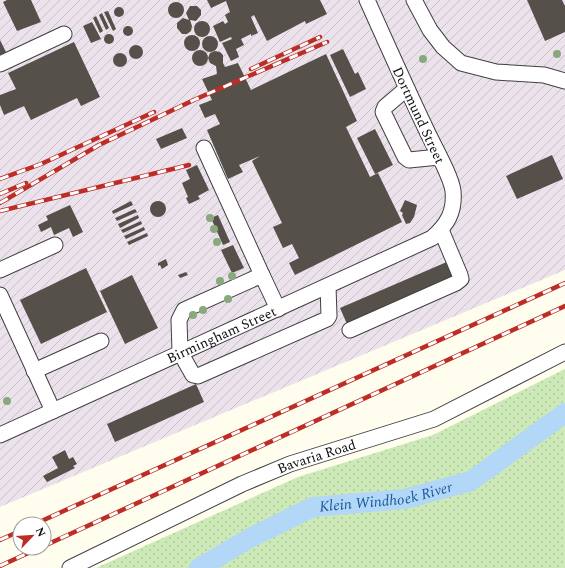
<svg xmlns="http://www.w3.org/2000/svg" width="565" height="568" font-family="Spectral,serif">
	<defs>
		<pattern id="industrial-furrows" width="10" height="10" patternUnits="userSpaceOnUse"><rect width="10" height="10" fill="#ece2ec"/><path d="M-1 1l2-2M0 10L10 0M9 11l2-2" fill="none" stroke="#c9c1c9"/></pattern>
		<pattern id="grass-dots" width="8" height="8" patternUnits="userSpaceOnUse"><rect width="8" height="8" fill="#cde9b8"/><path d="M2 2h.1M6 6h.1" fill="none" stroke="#afc79d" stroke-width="1.8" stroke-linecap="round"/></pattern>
	</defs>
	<rect width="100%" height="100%" fill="#fffdee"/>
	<path fill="url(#industrial-furrows)" d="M0,0H565V270L0,507Z"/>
	<path fill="url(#grass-dots)" d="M565,369V568H96L298,477L433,435Z"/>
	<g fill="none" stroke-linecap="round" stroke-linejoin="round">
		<path stroke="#b3d7f6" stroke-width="20" id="s1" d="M199,568L250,538L313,507L405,499L471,481L565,413"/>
	</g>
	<g fill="#56504a">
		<path d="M7,0H31L41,22L17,31L3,2Z"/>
		<path d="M207,0H320L327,14L306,24L305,21L267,41L254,15L251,17L258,33L251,36V34L241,39L244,45L236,49L239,57L231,61L222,43L232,39L231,37L220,42L213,26L223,21L225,24L228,22L225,15L230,12L226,1L211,8Z"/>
		<path d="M527,0H562L565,6V32L545,41Z"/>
		<circle cx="176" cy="10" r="8"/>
		<path d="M190,6H197L201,10V15L196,21L190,20L192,26L191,31L187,34H182L177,28V23L183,18L189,20L186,13Z"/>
		<circle cx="119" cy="12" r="5"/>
		<path d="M108,11L116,29L113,31L104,12Z"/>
		<path d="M102,13L109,28L106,30L99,15Z"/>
		<path d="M96,16L103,31L100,33L93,18Z"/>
		<circle cx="202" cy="29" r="8"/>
		<path d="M92,22L101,39L91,43L83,26Z"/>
		<circle cx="128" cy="31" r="5"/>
		<circle cx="109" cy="39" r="5"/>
		<circle cx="192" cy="43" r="8"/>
		<circle cx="210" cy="44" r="8"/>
		<path d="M0,40L6,52L0,55Z"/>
		<path d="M74,42L100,97L81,106L77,98L31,120L24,106L4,115L0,105V95L16,89L8,73Z"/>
		<circle cx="136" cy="52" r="7"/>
		<path d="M343,49L355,74L358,72L366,89L350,97L330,55Z"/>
		<circle cx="200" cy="58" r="8"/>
		<path d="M215,51L220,52L223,55V63L225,67L238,63L251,90L326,54L357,121L346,127L370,177L378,173L402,222L295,275L289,263L299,258L292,244L283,248L273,227L282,223L252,161L260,156L239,165L243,172L228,179L207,130L220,124L215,114L205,118L199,105L212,100L202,79L217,74L216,66L210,63L208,58L210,53Z"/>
		<circle cx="120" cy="60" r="7"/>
		<path d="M182,128L187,138L161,149L156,139Z"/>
		<path d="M375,129L393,165L375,174L357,138Z"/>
		<path d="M552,155L563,179L517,199L506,176Z"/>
		<path d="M197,165L209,190L198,196L200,199L189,204L186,198L188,197L182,183L190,179L186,170Z"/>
		<path d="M405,200L417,205L414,217L410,223L406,224L402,215L403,213L400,211Z"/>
		<path d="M131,201L133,205L113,214L112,211Z"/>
		<circle cx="158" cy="209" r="8"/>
		<path d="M70,205L83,232L73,237L69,228L54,235L51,227L41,232L38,225L48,220L46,216Z"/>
		<path d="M135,209L137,212L117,221L115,218Z"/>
		<path d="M138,215L139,218L120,228L118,224Z"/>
		<path d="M218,215L230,242L223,245L211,218Z"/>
		<path d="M141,221L142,224L123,233L121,230Z"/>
		<path d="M144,227L145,230L126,239L124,236Z"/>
		<path d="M147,233L148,236L129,245L127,242Z"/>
		<path d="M233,245L244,268L232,273L221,250Z"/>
		<path d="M166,259L168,265L162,269L160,265L158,266V263Z"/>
		<path d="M449,261L455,277L347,324L340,308Z"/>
		<path d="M86,268L107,312L41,344L20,300Z"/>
		<path d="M186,272L188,275L180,278L178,275Z"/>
		<path d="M132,275L158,328L125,344L100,291Z"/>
		<path d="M196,384L204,402L115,442L107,424Z"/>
		<path d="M65,450L69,459L73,457L77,464L73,466L75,468L47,482L43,476L58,468L52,457Z"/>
	</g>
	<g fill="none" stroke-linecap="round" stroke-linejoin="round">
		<g stroke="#404040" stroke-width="17">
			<g id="minor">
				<path d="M414,0L430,30L443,47L461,63L496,72L544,75L565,81"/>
				<path d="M0,64L64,34"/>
				<path d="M406,89L385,107L383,112L405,157L409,160L439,157"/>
				<path d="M204,148L262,275"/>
				<path d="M0,270L55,245"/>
				<path d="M0,295L53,411"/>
				<path d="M278,309L262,275L184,310L179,320L180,352L193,375L198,376L327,319L329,316L328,286"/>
				<path d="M350,330L456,283L461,279L460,275L441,230"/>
				<path d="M34,371L101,341"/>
				<path id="s2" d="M0,435C144,369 288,305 432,238C447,225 455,212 453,191C451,175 432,143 425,127C405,85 386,42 367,0"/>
				<path id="s3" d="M70,568L242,484L290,464L434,419L565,352"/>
			</g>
		</g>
		<use href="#minor" stroke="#fff" stroke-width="15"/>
		<g stroke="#bd2d26" stroke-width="4.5">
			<g id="rail">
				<path d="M251,69L320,37"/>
				<path d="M0,179L41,164L154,112"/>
				<path d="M0,194L26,183"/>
				<path d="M0,203L99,145L196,99L327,42"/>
				<path d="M0,211L189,165"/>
				<path d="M35,524L565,283"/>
				<path d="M0,540L20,531"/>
				<path d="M44,546L565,306"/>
				<path d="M0,566L39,548"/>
			</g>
		</g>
		<use href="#rail" stroke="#fff" stroke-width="3" stroke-dasharray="9" stroke-linecap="butt"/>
	</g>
	<g fill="#88a97c">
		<circle cx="557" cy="54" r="4"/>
		<circle cx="423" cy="59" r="4"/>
		<circle cx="210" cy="218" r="4"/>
		<circle cx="214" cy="229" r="4"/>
		<circle cx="217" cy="242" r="4"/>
		<circle cx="232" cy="276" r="4"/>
		<circle cx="220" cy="281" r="4"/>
		<circle cx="228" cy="299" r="4"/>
		<circle cx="203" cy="310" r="4"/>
		<circle cx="193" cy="315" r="4"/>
		<circle cx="7" cy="401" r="4"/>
	</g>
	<g text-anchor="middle" stroke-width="4" stroke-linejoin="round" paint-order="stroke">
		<g font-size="14" fill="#0d0d0d" stroke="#fff">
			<text transform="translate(419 115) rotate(65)" y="5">Dortmund Street</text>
			<text dy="5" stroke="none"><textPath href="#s2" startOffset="243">Birmingham Street</textPath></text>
			<text dy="5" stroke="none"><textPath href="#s3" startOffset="271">Bavaria Road</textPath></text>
		</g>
		<g font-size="15" font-style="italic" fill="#17579e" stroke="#fff">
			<text dy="5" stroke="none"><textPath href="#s1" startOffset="203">Klein Windhoek River</textPath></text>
		</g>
	</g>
	<g transform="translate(32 536) rotate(65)"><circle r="19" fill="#ffffff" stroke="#9e9e9e"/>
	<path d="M0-3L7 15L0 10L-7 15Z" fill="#bd2d26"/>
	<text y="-6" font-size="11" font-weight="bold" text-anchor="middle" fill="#0d0d0d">N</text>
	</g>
</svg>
